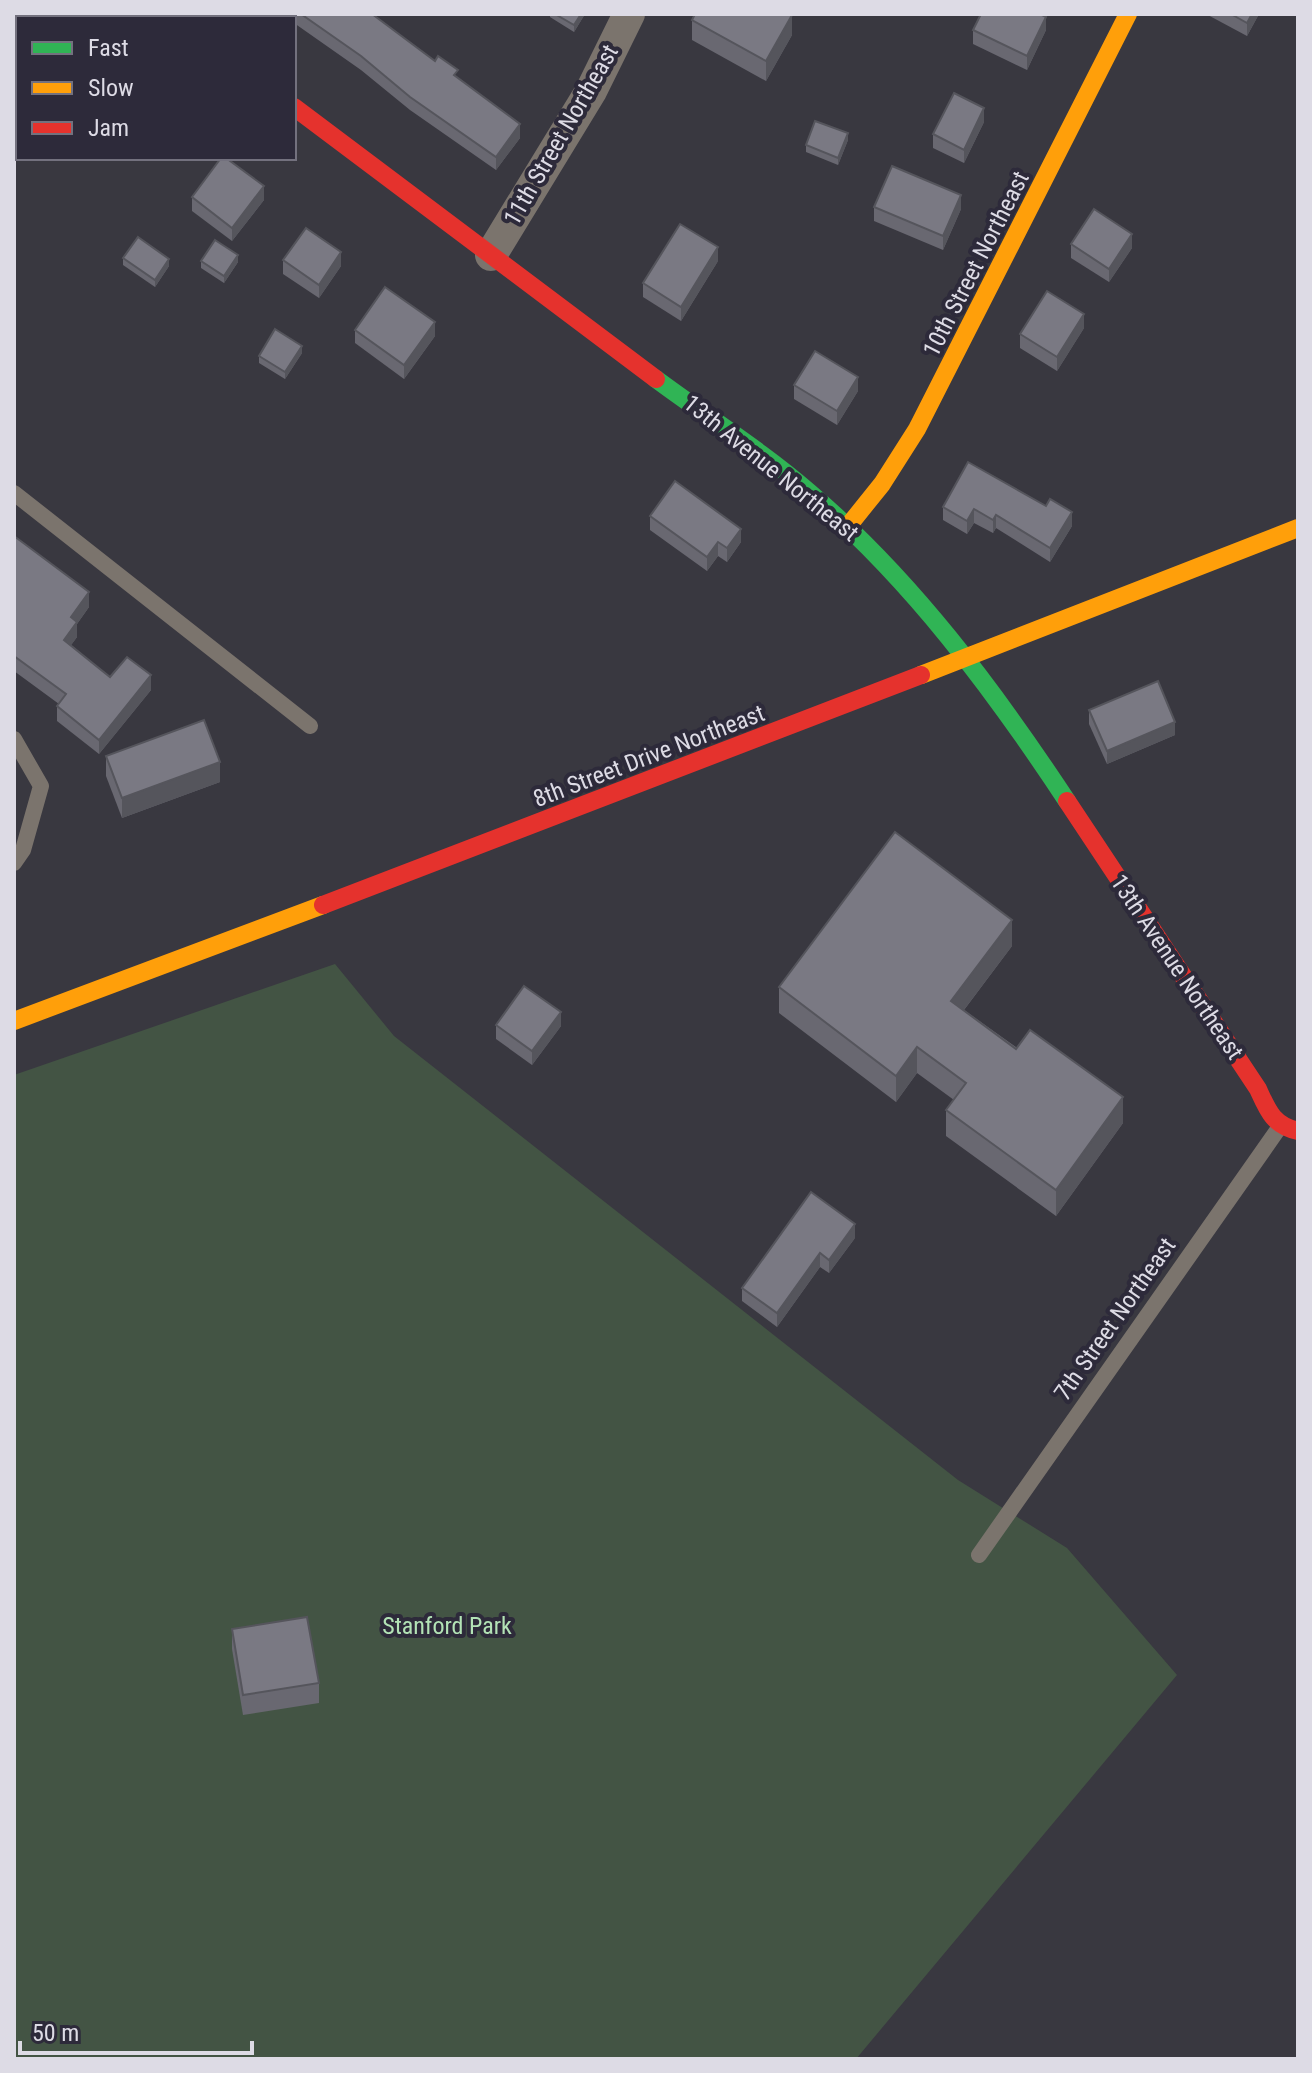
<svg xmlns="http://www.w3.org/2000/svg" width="1312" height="2073" font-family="'Roboto Condensed',sans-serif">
	<rect width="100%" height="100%" fill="#393840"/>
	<path fill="#435444" d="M335,964L394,1036L958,1480L1067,1548L1177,1675L856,2059H14V1075Z"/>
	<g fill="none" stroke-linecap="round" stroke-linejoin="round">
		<g stroke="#7b746d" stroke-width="16">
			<path d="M14,493L310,726"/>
			<path d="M14,739L41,786L23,850L14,863"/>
			<path d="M979,1555L1279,1128"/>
		</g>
		<g stroke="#7b746d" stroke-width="32">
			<path d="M166,14L171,18"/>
			<path d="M491,255L591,91L629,14"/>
		</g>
		<path stroke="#30b455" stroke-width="18" d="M656,379C707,417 762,451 809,492C912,580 993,689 1067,801"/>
		<g stroke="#ff9f0a" stroke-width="18">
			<path d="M849,525L882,484L917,429L1128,14"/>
			<path d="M921,675L1298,528"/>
			<path d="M14,1021L323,905"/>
		</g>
		<g stroke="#e5322d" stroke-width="18">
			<path d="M294,107L656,379"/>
			<path d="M1067,801L1258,1089C1268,1111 1273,1125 1298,1131"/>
			<path d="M323,905L921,675"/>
		</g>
	</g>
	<g fill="#696871">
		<path d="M281,14H376V19L458,78L520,138L496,170L410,110L361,70L294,23V18H287Z"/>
		<path d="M550,14H585L574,32L550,17Z"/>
		<path d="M1206,14H1259L1247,36Z"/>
		<path d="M18,18V71L14,68V22Z"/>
		<path d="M692,20L792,35L766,81L692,40Z"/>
		<path d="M973,30H1046L1027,70L973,44Z"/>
		<path d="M984,122L964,163L933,148V134Z"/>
		<path d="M848,140L838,165L806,152V145Z"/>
		<path d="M192,197L264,200L232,241L192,211Z"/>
		<path d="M874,207L961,209L943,250L874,221Z"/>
		<path d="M1071,244L1132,248L1109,282L1071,258Z"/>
		<path d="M123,258L169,266L155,287L123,265Z"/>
		<path d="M283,260L341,266L319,298L283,274Z"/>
		<path d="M201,261L238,262L224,283L201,268Z"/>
		<path d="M718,261L681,321L643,297V283Z"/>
		<path d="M1084,328L1057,371L1020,348V334Z"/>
		<path d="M355,330L435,336L404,379L355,343Z"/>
		<path d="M302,353L285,379L259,363V356Z"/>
		<path d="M794,385L858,391L837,425L794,399Z"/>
		<path d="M968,462L1072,526L1050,562L996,528L993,533L974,523L967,534L943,520V507Z"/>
		<path d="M650,516L741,542L727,562L718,556L707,571L650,530Z"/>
		<path d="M14,536L89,607L77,624V637L71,645L110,677L151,690L99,754L57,721V706L59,704L14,671Z"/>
		<path d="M1089,710L1175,735L1107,764L1089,724Z"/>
		<path d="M106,756L220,782L122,818L106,776Z"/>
		<path d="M1012,946L964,1010L1123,1123L1056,1216L946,1136V1110L954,1100L917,1073L896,1102L779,1013V987Z"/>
		<path d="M496,1025L561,1026L532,1065L496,1039Z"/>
		<path d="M855,1238L829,1273L820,1267L777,1327L742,1301V1288Z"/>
		<path d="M232,1629L319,1683V1703L243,1715L232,1649Z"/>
	</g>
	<g fill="#55555c">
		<path d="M581,14H585L574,32V25Z"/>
		<path d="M1252,14H1259L1247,36V23Z"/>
		<path d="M792,15V35L766,81V61Z"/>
		<path d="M1046,17V30L1027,70V56Z"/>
		<path d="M984,108V122L964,163V150Z"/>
		<path d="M520,124V138L496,170V157Z"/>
		<path d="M848,133V140L838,165V158Z"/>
		<path d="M264,186V200L232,241V228Z"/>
		<path d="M961,195V209L943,250V236Z"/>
		<path d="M1132,234V248L1109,282V269Z"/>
		<path d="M718,247V261L681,321V307Z"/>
		<path d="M341,252V266L319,298V285Z"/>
		<path d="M238,255V262L224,283V276Z"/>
		<path d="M169,259V266L155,287V280Z"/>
		<path d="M1084,314V328L1057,371V357Z"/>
		<path d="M435,322V336L404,379V365Z"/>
		<path d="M302,346V353L285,379V372Z"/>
		<path d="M858,377V391L837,425V411Z"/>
		<path d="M974,509V523L967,534V521Z"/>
		<path d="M1072,512V526L1050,562V548Z"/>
		<path d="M996,515V528L993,533V520Z"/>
		<path d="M741,529V542L727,562V548Z"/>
		<path d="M718,542V556L707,571V557Z"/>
		<path d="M89,592V607L77,624V637L64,655V640L71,617Z"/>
		<path d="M151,675V690L99,754V740Z"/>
		<path d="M1175,722V735L1107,764V751Z"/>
		<path d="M220,762V782L122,818V798Z"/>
		<path d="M1012,920V946L951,1027V1001Z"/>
		<path d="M561,1012V1026L532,1065V1051Z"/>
		<path d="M917,1047V1073L896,1102V1076Z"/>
		<path d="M1123,1097V1123L1056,1216V1190Z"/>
		<path d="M855,1224V1238L829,1273V1260Z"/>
		<path d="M820,1253V1267L777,1327V1313Z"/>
	</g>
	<g fill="#7a7983" stroke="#55555c" stroke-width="2">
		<path d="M20,14H44L50,18H18V57L14,54V22Z"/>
		<path d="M301,14H372L435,61L438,56L458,70L454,75L520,124L496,157L410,97L361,56Z"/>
		<path d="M555,14H581L574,25Z"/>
		<path d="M695,14H789L792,15L766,61L692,20Z"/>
		<path d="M981,14H1040L1046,17L1027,56L973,30Z"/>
		<path d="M1231,14H1252L1247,23Z"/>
		<path d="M954,93L984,108L964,150L933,134Z"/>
		<path d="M815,121L848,133L838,158L806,145Z"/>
		<path d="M221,158H226L264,186L232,228L192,197Z"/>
		<path d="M892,166L961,195L943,236L874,207Z"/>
		<path d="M1094,209L1132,234L1109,269L1071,244Z"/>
		<path d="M680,224L718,247L681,307L643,283Z"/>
		<path d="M306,228L341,252L319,285L283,260Z"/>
		<path d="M138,237L169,259L155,280L123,258Z"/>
		<path d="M215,240L238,255L224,276L201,261Z"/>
		<path d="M385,287L435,322L404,365L355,330Z"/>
		<path d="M1047,291L1084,314L1057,357L1020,334Z"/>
		<path d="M275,329L302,346L285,372L259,356Z"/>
		<path d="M815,351L858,377L837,411L794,385Z"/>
		<path d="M968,462L1046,506L1050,499L1072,512L1050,548L996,515L993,520L974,509L967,521L943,507Z"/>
		<path d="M675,481L741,529L727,548L718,542L707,557L650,516Z"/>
		<path d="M14,536L89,592L71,617L77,622L64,640L110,677L127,657L151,675L99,740L57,706L66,694L14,656Z"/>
		<path d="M1158,681L1175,722L1107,751L1089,710Z"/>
		<path d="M204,720L220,762L122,798L106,756Z"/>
		<path d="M895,832L1012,920L951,1001L1016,1049L1030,1030L1123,1097L1056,1190L946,1110L966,1083L917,1047L896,1076L779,987Z"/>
		<path d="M524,986L561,1012L532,1051L496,1025Z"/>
		<path d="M811,1192L855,1224L829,1260L820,1253L777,1313L742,1288Z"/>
		<path d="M307,1617L319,1683L243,1695L232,1629Z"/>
	</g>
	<g text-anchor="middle" stroke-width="8" stroke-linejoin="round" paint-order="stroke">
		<g font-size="24" fill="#dddbe5" stroke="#2d2a3a">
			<text transform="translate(561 135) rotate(-60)" y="8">11th Street Northeast</text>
			<text transform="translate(976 264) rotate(-63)" y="8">10th Street Northeast</text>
			<text transform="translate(771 468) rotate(39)" y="8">13th Avenue Northeast</text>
			<text transform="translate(649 756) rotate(-21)" y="8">8th Street Drive Northeast</text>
			<text transform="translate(1177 967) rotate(56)" y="8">13th Avenue Northeast</text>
			<text transform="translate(1115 1319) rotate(-55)" y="8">7th Street Northeast</text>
		</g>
		<g font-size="24" fill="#b3e3b6" stroke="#2d2a3a">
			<text x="447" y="1634">Stanford Park</text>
		</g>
	</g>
	<rect width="1312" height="2073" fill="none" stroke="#dddbe5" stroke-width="32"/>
	<rect x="16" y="16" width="280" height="144" fill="#2d2a3a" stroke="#73717e" stroke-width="2"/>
	<rect x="32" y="42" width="40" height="12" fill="#30b455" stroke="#73717e" stroke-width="2"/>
	<text x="88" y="56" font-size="24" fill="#dddbe5">Fast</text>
	<rect x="32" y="82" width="40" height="12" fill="#ff9f0a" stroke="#73717e" stroke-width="2"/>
	<text x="88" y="96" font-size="24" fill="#dddbe5">Slow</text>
	<rect x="32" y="122" width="40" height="12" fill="#e5322d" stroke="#73717e" stroke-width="2"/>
	<text x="88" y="136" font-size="24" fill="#dddbe5">Jam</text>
	<path d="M20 2041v12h232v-12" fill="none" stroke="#dddbe5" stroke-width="4"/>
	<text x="32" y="2041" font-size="24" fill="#dddbe5" stroke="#2d2a3a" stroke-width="6" paint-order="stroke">50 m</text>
</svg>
